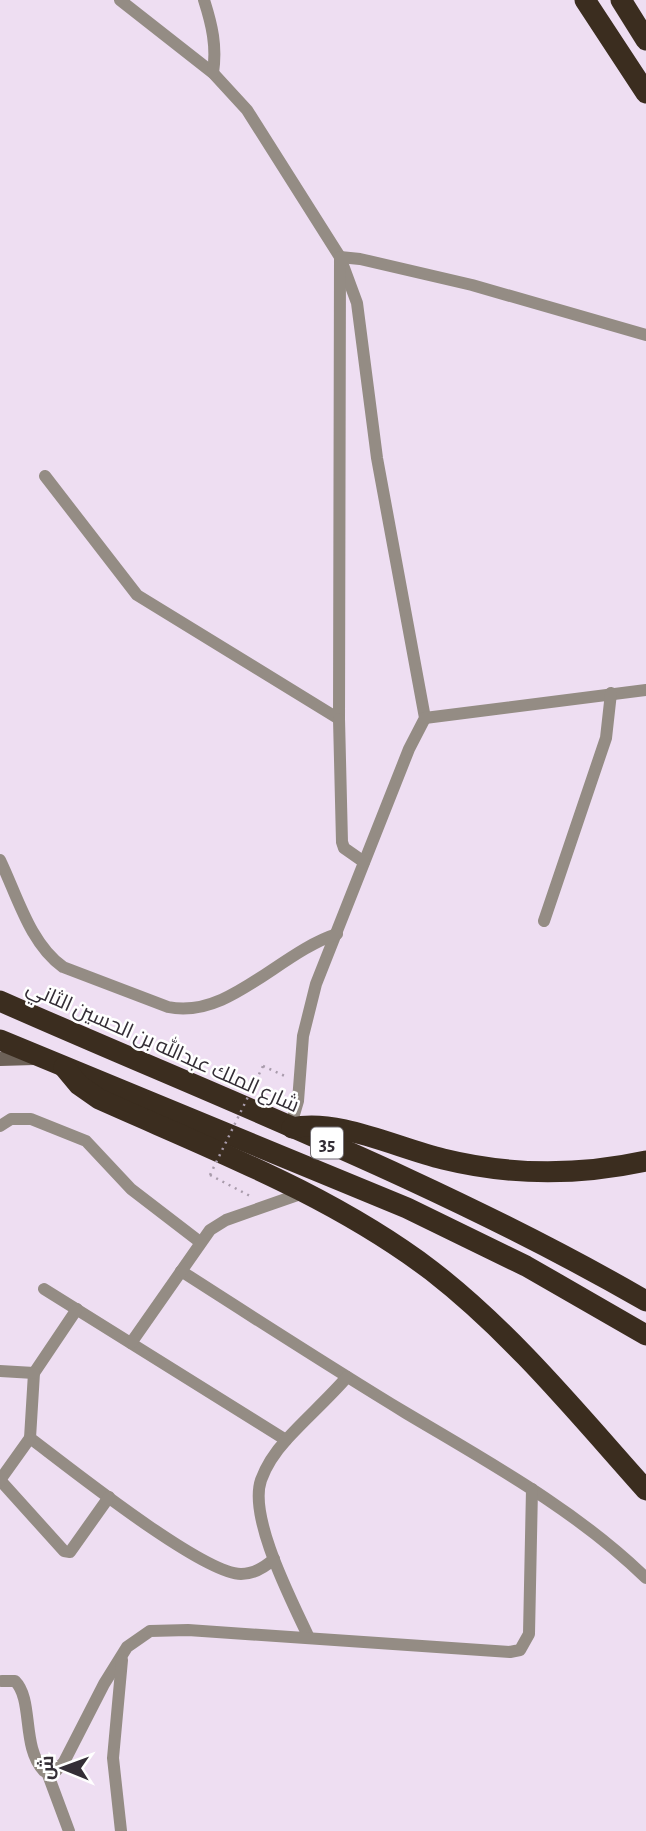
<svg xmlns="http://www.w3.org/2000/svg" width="646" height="1831" font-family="'Alegreya Sans',Cairo,sans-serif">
	<rect width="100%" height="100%" fill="#eedef2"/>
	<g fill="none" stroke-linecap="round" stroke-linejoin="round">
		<g stroke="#a89bab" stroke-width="2.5" stroke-dasharray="2 5" stroke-linecap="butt">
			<path d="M263,1066L287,1077"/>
			<path d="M210,1175L252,1197"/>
		</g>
		<g stroke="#948c84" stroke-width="12">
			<path d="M120,0L213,73L247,110L340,257L357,303L377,458L425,718L409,749L316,984L303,1036L298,1101L290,1128"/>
			<path d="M204,0C212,25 217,46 213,73"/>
			<path d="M45,476L137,595L339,719L340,257L360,259L472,285L646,335"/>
			<path d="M425,718L646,690"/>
			<path d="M339,719L342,842L344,848L364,862"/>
			<path d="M0,860C17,895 30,944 63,967L168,1007C228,1020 280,952 337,934"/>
			<path d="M544,921L606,738L611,693"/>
			<path d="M0,1126L11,1119H31L86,1141L131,1189L200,1242"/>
			<path d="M181,1271C256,1319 330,1367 406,1413C490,1463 576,1510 646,1578"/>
			<path d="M44,1289L286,1440"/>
			<path d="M77,1309L34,1373L30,1438C66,1465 202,1574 241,1574C253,1574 265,1567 274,1559"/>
			<path d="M131,1343L210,1230L226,1220L306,1192"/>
			<path d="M0,1371L34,1373"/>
			<path d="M0,1480L64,1551L70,1552L109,1497"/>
			<path d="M0,1480L30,1438"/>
			<path d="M309,1638C293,1603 248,1518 261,1480C266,1466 277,1450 287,1439C306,1418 328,1399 347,1377"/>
			<path d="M2,1681H15C34,1700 21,1747 44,1771L54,1773L64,1762L104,1684L127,1647L150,1631L188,1630L510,1652L520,1650L529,1634L532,1489"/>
			<path d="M47,1772L69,1831"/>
			<path d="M121,1831L113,1758L122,1660"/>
		</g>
		<path stroke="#6d6258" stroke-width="14" d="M0,1059L34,1058"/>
		<g stroke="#3b2d1f" stroke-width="21">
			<path d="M585,0L646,93"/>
			<path d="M621,0L646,40"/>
			<path d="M0,1001C217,1097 440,1182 646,1301"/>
			<path d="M0,1040L407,1208L526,1266L646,1335"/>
			<path d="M64,1067L79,1085L99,1099C213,1150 332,1195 432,1271C513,1334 578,1414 646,1490"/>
			<path d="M292,1128C337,1118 397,1148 443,1159C512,1176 577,1176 646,1161"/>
		</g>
		<path stroke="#a89bab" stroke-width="2.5" stroke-dasharray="2 5" stroke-linecap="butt" d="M210,1175L263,1066"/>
	</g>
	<g text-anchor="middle" stroke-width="5" stroke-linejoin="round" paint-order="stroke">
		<rect fill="#fff" stroke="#716d72" stroke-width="2" x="311" y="1127.5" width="32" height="31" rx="5"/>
		<g font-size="19" font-weight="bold" fill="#342e36">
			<text x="327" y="1150">35</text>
		</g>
		<g font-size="21" fill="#342e36" stroke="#fff">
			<text transform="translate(163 1046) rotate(24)" y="7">شارع الملك عبدالله بن الحسين الثاني</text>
		</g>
	</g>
	<g transform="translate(63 1768) rotate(271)" stroke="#ffffff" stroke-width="5" paint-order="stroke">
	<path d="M0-5L12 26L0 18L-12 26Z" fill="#342e36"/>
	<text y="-10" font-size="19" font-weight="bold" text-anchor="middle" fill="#342e36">ش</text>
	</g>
</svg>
